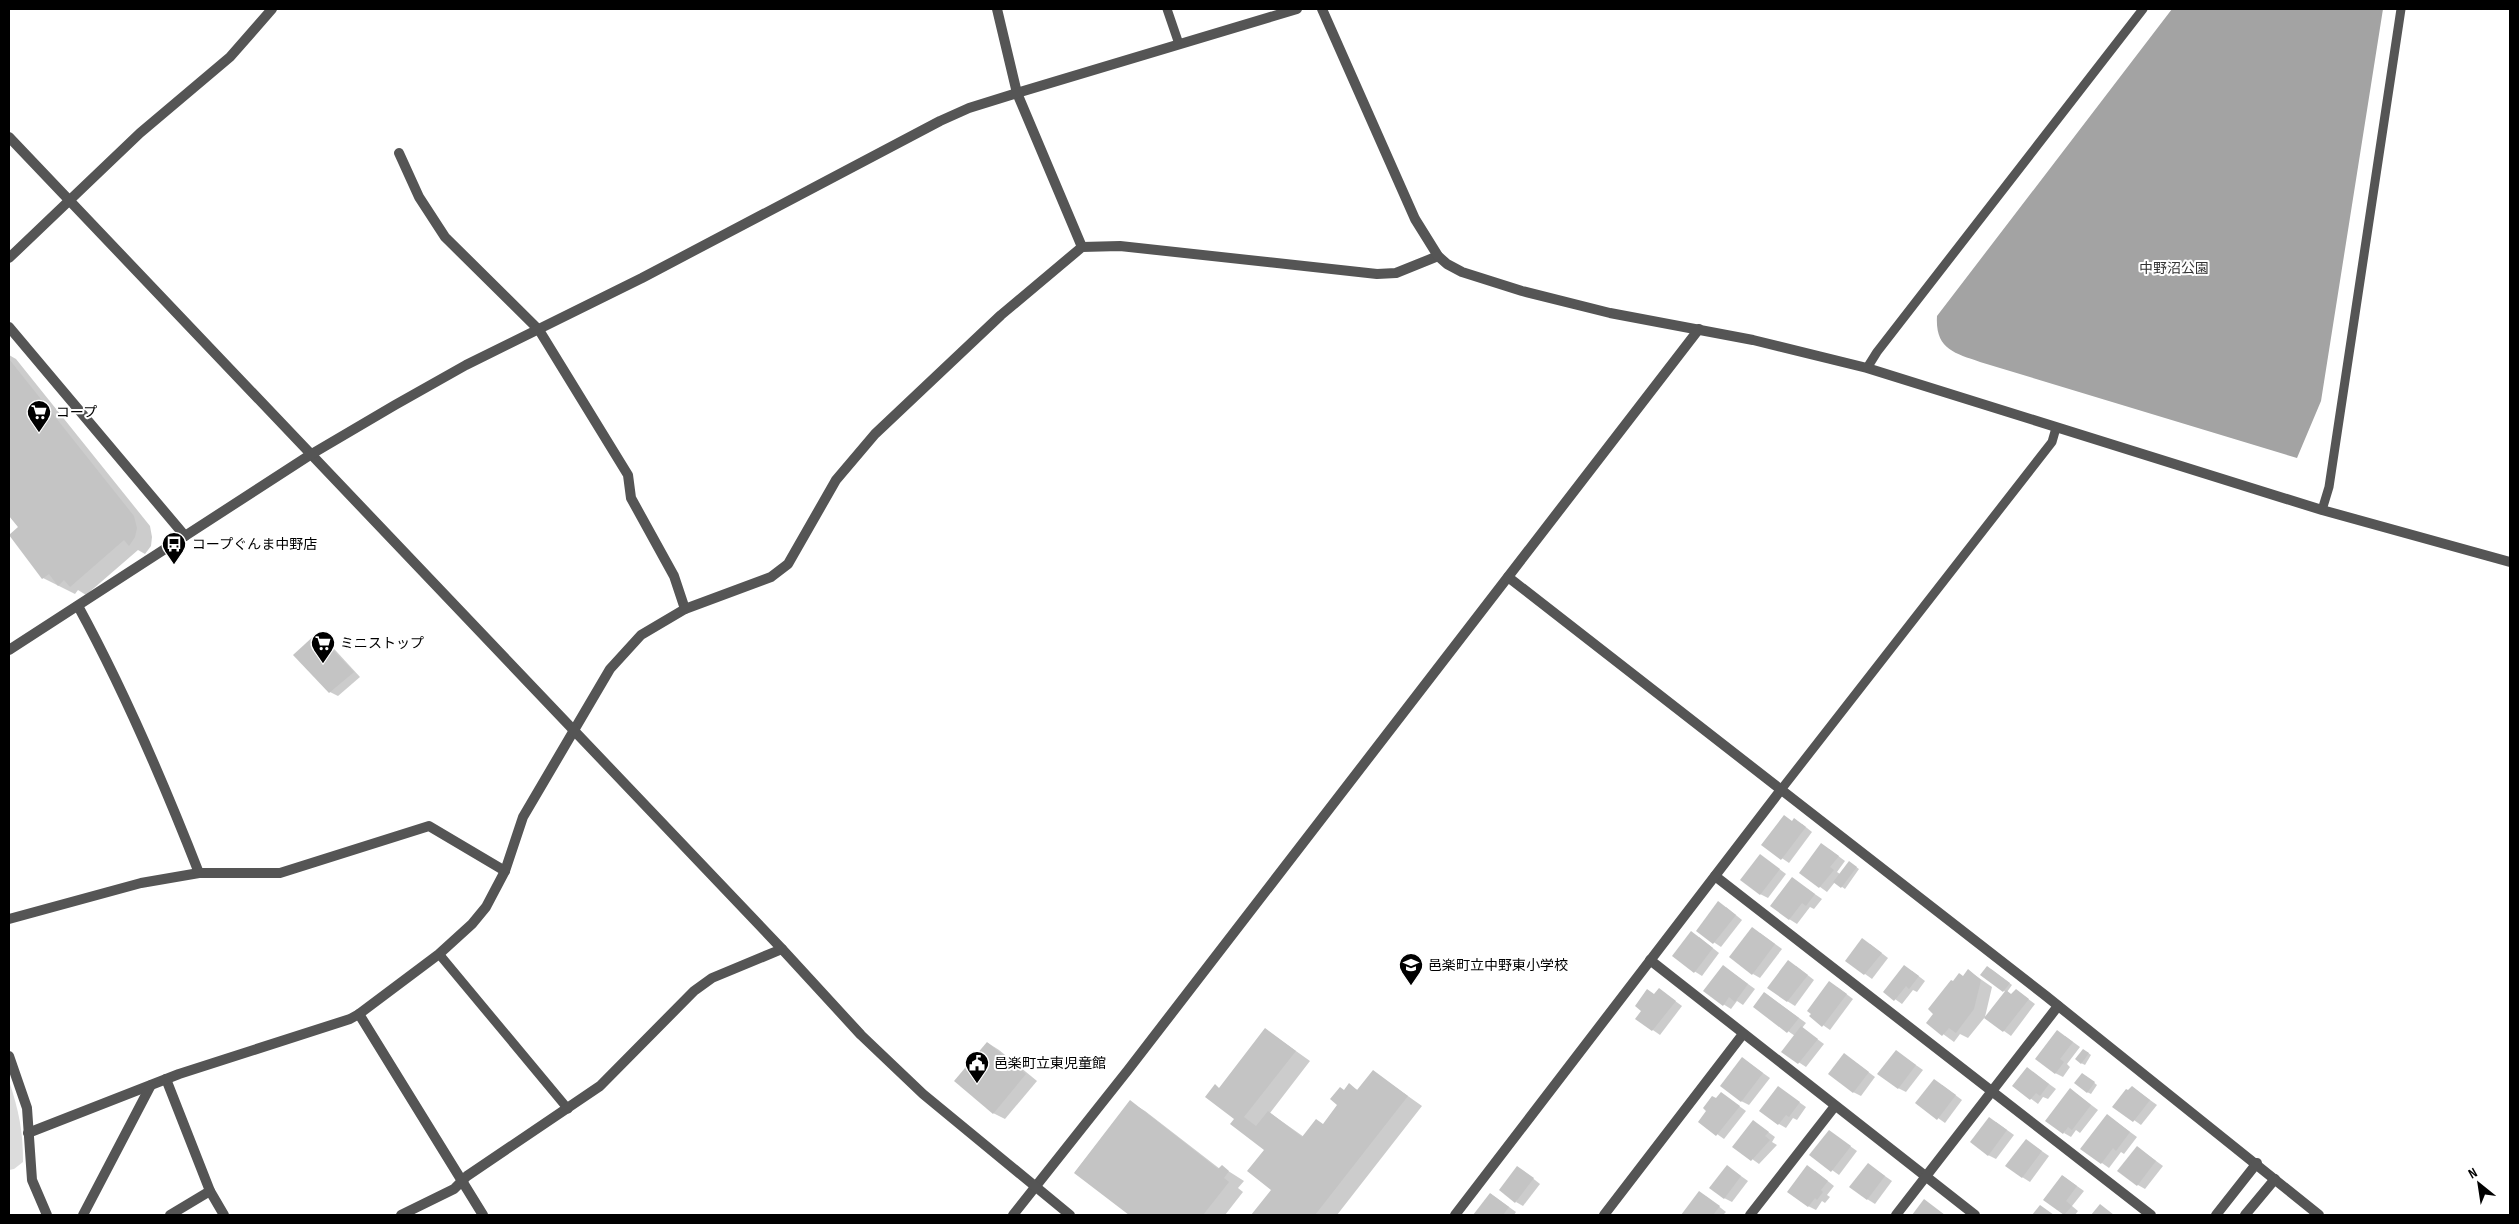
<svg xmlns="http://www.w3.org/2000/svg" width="2519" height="1224" font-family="'Sofia Sans Condensed','Noto Sans JP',sans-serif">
	<rect width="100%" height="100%" fill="#fff"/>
	<path fill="#dcdcdc" d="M9,1081C19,1111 23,1131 23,1162L14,1169L9,1170Z"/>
	<path fill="#a3a3a3" d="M2172,9H2383L2321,401L2297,458L1980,362C1954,353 1935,349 1937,316Z"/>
	<g fill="#0003">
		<path d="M9,355L16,359L150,526L152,537L151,546L145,554L138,550L86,595L78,590L75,594L43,578L19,528L9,514Z"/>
		<path d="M317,635L325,639L360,677L338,696L330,692Z"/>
		<path d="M1793,822L1802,824L1812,832L1789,863L1763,845Z"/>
		<path d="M1829,849L1845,861L1837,872L1840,874L1852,864L1859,869L1845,889L1835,882L1827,892L1801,873Z"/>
		<path d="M1767,860L1786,874L1768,898L1760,894Z"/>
		<path d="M1793,879L1822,899L1814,909L1810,907L1797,924L1789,919Z"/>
		<path d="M1726,907L1742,920L1721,947L1697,931Z"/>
		<path d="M1760,933L1782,949L1760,978L1753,974Z"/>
		<path d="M1699,937L1719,953L1702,976L1694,971Z"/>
		<path d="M1870,944L1888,958L1872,979L1847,961Z"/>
		<path d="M1796,966L1814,980L1795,1006L1787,1001Z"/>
		<path d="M1991,969L2012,985L2007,992L2012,995L2016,990L2035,1004L2011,1036L1986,1018L2005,992Z"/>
		<path d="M1730,971L1755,989L1743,1005L1737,1001L1731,1009L1723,1004Z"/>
		<path d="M1912,971L1925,981L1917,992L1913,990L1902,1004L1885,992Z"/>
		<path d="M1969,971L1992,987L1985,1017L1968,1038L1960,1034L1954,1042L1928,1023L1953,983L1964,977Z"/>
		<path d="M1837,987L1853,999L1830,1030L1810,1016Z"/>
		<path d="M1659,989L1682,1006L1660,1035L1637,1019Z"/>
		<path d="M1765,993L1806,1023L1802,1028L1824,1044L1806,1067L1783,1052L1795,1036L1754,1007Z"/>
		<path d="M1265,1029L1310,1061L1270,1113L1304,1137L1324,1125L1339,1105L1349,1085L1359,1091L1374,1072L1422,1106L1337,1215H1253L1273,1190L1265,1149L1236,1119L1220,1089Z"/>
		<path d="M2065,1036L2080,1047L2067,1064L2070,1067L2063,1077L2055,1073Z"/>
		<path d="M988,1043L999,1050L1037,1081L1005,1119L993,1113Z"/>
		<path d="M1896,1051L1923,1070L1906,1092L1898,1088Z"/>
		<path d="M2087,1052L2091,1055L2085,1065L2081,1063Z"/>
		<path d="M1742,1058L1770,1078L1749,1105L1741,1101Z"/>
		<path d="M1851,1059L1875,1077L1861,1096L1853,1092Z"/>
		<path d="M2027,1068L2056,1089L2048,1099L2043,1097L2038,1104L2014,1086Z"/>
		<path d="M2086,1076L2097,1085L2091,1094L2087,1092Z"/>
		<path d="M1942,1085L1962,1100L1945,1123L1917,1103Z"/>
		<path d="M2132,1087L2157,1105L2141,1125L2114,1106Z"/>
		<path d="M1779,1088L1806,1107L1797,1120L1793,1118L1786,1128L1779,1124Z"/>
		<path d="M2077,1094L2098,1110L2080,1133L2076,1130L2071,1137L2064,1133Z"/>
		<path d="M1728,1098L1746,1111L1724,1139L1700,1122L1716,1100Z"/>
		<path d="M1130,1102L1145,1111L1220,1169L1222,1167L1244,1181L1238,1188L1243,1192L1225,1215H1131L1075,1172Z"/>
		<path d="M2107,1115L2137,1137L2124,1154L2121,1152L2109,1168L2082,1149Z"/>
		<path d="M1996,1122L2014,1135L1996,1159L1988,1155Z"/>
		<path d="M1760,1126L1775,1137L1772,1142L1777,1145L1759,1164L1734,1146Z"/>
		<path d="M1836,1136L1857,1151L1839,1175L1811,1155Z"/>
		<path d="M2033,1145L2049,1156L2030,1182L2022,1177Z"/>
		<path d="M2137,1147L2163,1166L2145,1189L2138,1185Z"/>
		<path d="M1875,1169L1892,1181L1875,1204L1867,1199Z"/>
		<path d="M1734,1171L1748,1181L1732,1202L1724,1198Z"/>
		<path d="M1815,1171L1834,1186L1827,1195L1830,1197L1825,1203L1822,1201L1816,1210L1808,1206Z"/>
		<path d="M1525,1172L1540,1184L1523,1206L1516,1202Z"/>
		<path d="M2063,1176L2084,1191L2072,1206L2078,1211L2075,1215H2066L2045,1200Z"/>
		<path d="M1700,1193L1707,1197L1726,1212L1723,1215H1682Z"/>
		<path d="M1491,1194L1516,1212L1514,1215H1475Z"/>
	</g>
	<g fill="#c4c4c4">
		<path d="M9,359L134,516L137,528L135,537L129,546L124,540L70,587L64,580L58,586L49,574L42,579L9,535L18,527L9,516Z"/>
		<path d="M317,633L354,672L329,693L293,655Z"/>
		<path d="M1784,815L1792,821L1794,818L1806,827L1781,860L1761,845Z"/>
		<path d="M1821,843L1839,856L1830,867L1834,870L1819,888L1799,873Z"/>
		<path d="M1760,854L1780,869L1760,895L1740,880Z"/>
		<path d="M1849,861L1857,867L1841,888L1833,882Z"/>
		<path d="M1792,877L1815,894L1806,906L1802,903L1789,920L1770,906Z"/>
		<path d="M1718,901L1736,915L1713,944L1696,931Z"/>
		<path d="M1752,927L1775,944L1752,975L1729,957Z"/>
		<path d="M1691,931L1713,948L1694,973L1672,956Z"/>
		<path d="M1862,938L1882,953L1864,975L1845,961Z"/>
		<path d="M1788,960L1808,975L1787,1002L1767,988Z"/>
		<path d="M1723,965L1748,984L1735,1002L1729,997L1723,1006L1703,991Z"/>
		<path d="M1904,965L1919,976L1909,989L1906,986L1894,1001L1883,992Z"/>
		<path d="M1987,966L2010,983L2003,992L1980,975Z"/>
		<path d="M1968,969L1981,980L1974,1009L1956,1033L1949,1028L1942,1036L1926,1023L1933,1014L1928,1009L1951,980L1953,981L1959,973L1963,976Z"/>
		<path d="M1829,981L1847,994L1822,1027L1809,1016L1811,1014L1807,1011Z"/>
		<path d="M1659,988L1676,1001L1652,1031L1635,1019L1641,1011L1635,1006L1647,989L1654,994Z"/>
		<path d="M2016,989L2029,999L2003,1032L1984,1018L2006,990L2011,994Z"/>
		<path d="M1764,992L1799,1018L1787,1033L1753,1007Z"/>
		<path d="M1801,1026L1818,1039L1798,1064L1781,1052Z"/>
		<path d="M1265,1028L1296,1051L1244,1117L1256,1126L1268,1111L1302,1137L1316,1119L1323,1124L1337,1105L1330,1099L1340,1087L1344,1090L1349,1083L1357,1090L1373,1070L1408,1096L1315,1215H1251L1271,1190L1247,1171L1264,1150L1230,1124L1234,1119L1205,1097L1215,1084L1219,1088Z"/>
		<path d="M2057,1030L2073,1042L2060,1059L2064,1062L2055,1074L2035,1059Z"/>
		<path d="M987,1042L1026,1074L993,1114L954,1081Z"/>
		<path d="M2083,1049L2089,1053L2081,1064L2075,1059Z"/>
		<path d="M1896,1050L1916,1065L1898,1089L1877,1074Z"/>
		<path d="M1844,1053L1869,1072L1853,1093L1828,1074Z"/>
		<path d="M1742,1057L1763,1073L1741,1102L1720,1086Z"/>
		<path d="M2027,1067L2049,1084L2040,1096L2036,1093L2030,1100L2012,1086Z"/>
		<path d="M2082,1073L2095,1082L2087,1093L2074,1083Z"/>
		<path d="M1934,1079L1956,1095L1937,1120L1915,1103Z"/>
		<path d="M1778,1086L1800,1102L1789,1117L1786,1115L1778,1125L1759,1111Z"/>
		<path d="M2132,1086L2150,1100L2133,1122L2112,1107L2126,1089L2128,1090Z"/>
		<path d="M2070,1088L2091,1105L2072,1130L2068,1127L2063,1134L2045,1121Z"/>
		<path d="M1721,1092L1740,1106L1716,1136L1698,1122L1706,1111L1703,1108L1712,1096L1716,1098Z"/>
		<path d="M1130,1100L1218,1169L1222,1165L1229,1171L1224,1178L1229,1182L1203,1215H1129L1074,1173Z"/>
		<path d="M2107,1114L2130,1132L2116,1151L2113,1148L2101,1164L2080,1149Z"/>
		<path d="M1989,1117L2007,1130L1988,1156L1970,1142Z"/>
		<path d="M1753,1120L1769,1132L1765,1136L1770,1140L1751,1161L1732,1147Z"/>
		<path d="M1829,1130L1851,1146L1831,1172L1809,1155Z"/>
		<path d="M2026,1139L2042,1151L2022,1178L2005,1166Z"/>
		<path d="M2137,1146L2156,1161L2137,1186L2117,1171Z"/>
		<path d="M1868,1163L1885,1176L1867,1200L1849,1187Z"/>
		<path d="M1727,1165L1741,1176L1724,1199L1709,1188Z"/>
		<path d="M1807,1165L1828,1181L1821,1190L1823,1192L1817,1200L1815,1198L1808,1207L1787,1192Z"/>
		<path d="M1517,1166L1534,1178L1515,1203L1499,1190Z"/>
		<path d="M2062,1175L2077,1186L2066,1201L2072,1206L2064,1215L2043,1200Z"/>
		<path d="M1699,1191L1720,1206L1713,1215H1681Z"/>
		<path d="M1490,1193L1509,1207L1503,1215H1473Z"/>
		<path d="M1924,1199L1945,1215H1912Z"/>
		<path d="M2100,1204L2114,1215H2091Z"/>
		<path d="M2040,1205L2054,1215H2032Z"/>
	</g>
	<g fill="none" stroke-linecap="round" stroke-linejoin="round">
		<g stroke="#555" stroke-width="9">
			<path d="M1167,9L1179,44"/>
			<path d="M1867,368L1877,352L2143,9"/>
			<path d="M2322,510L2329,487L2401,9"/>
			<path d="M1780,791L2052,442L2056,428"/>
			<path d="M439,954L568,1109"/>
		</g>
		<g stroke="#555" stroke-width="10">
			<path d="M997,9L1017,93L1082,247"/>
			<path d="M399,153L419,197L445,237L539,330L628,475L631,498L674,576L685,609"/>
			<path d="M9,258L140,133L230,57L272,9"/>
			<path d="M9,327L185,536"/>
			<path d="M1508,577L2046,996L2319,1215"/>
			<path d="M78,606C125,692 163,781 199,873"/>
			<path d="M1715,876L2151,1215"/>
			<path d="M9,919L141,883L199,873H280L429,826L505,871"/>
			<path d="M1650,960L1975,1215"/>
			<path d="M359,1014L483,1215"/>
			<path d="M9,1056L27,1108L32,1180L47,1215"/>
			<path d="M166,1079L210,1191L224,1215"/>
			<path d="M28,1133L179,1074L350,1019L359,1014L439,954L472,924L486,907L505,871L523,817L610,669L641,635L685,609L771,577L788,564L836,480L875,434L1001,315L1082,247L1120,246L1377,274L1396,273L1438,256"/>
			<path d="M83,1215L151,1085"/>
			<path d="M170,1215L210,1191"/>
			<path d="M401,1215L454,1189L467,1176L600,1086L694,991L712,978L782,949"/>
			<path d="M1013,1215L1128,1070L1699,329"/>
			<path d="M1455,1215L1780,791"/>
			<path d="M1604,1215L1743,1034"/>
			<path d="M1750,1215L1835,1106"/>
			<path d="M1896,1215L2058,1006"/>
		</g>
		<g stroke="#555" stroke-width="10">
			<path d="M1322,9L1415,219L1438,256L1447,264L1462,272L1522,291L1610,313L1753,340L1867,368L2322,510L2510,562"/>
			<path d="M9,137L782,949L861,1035L923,1094L1070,1215"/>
			<path d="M9,650L310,455L395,405L466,365L642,278L940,121L969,108L1017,93L1297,9"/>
			<path d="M2216,1215L2257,1163"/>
			<path d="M2245,1215L2275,1179"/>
		</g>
	</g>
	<defs>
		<g id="supermarket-pin" transform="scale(1.25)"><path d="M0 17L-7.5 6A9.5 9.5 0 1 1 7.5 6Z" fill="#000" stroke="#fff"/><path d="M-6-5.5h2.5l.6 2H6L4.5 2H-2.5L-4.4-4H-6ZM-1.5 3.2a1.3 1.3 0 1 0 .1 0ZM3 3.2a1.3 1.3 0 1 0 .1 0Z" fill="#fff"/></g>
		<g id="bus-pin" transform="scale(1.25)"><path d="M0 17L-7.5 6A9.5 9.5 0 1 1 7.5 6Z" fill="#000" stroke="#fff"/><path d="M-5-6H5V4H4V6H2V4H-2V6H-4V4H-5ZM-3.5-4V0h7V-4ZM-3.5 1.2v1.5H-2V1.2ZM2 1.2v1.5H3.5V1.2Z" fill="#fff"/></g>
		<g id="school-pin" transform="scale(1.25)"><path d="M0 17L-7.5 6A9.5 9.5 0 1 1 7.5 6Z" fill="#000" stroke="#fff"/><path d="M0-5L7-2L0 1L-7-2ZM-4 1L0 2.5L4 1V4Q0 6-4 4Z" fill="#fff"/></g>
		<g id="civic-pin" transform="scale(1.25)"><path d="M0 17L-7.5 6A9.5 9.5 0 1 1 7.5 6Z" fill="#000" stroke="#fff"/><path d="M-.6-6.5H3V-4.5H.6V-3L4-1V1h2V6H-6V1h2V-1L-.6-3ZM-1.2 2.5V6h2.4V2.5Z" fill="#fff"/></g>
	</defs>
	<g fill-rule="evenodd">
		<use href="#supermarket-pin" x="39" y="412"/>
		<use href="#bus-pin" x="174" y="544"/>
		<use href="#supermarket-pin" x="323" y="643"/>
		<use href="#school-pin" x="1411" y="965"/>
		<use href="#civic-pin" x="977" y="1063"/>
	</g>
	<g text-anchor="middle" stroke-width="4" stroke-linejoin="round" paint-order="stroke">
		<g font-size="14" fill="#333" stroke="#fff">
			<text x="2174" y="273">中野沼公園</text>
		</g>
		<g font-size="14" fill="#000" stroke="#fff" text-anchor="start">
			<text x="56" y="417">コープ</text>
			<text x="192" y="549">コープぐんま中野店</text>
			<text x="340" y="648">ミニストップ</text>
			<text x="1428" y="970">邑楽町立中野東小学校</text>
			<text x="994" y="1068">邑楽町立東児童館</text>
		</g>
	</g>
	<rect width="2519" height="1224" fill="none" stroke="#000000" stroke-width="20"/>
	<g transform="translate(2479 1184) rotate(330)" stroke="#ffffff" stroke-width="4" paint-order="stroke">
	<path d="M0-4L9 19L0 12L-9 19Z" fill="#000000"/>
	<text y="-8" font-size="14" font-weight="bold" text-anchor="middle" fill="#000000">N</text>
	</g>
</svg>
